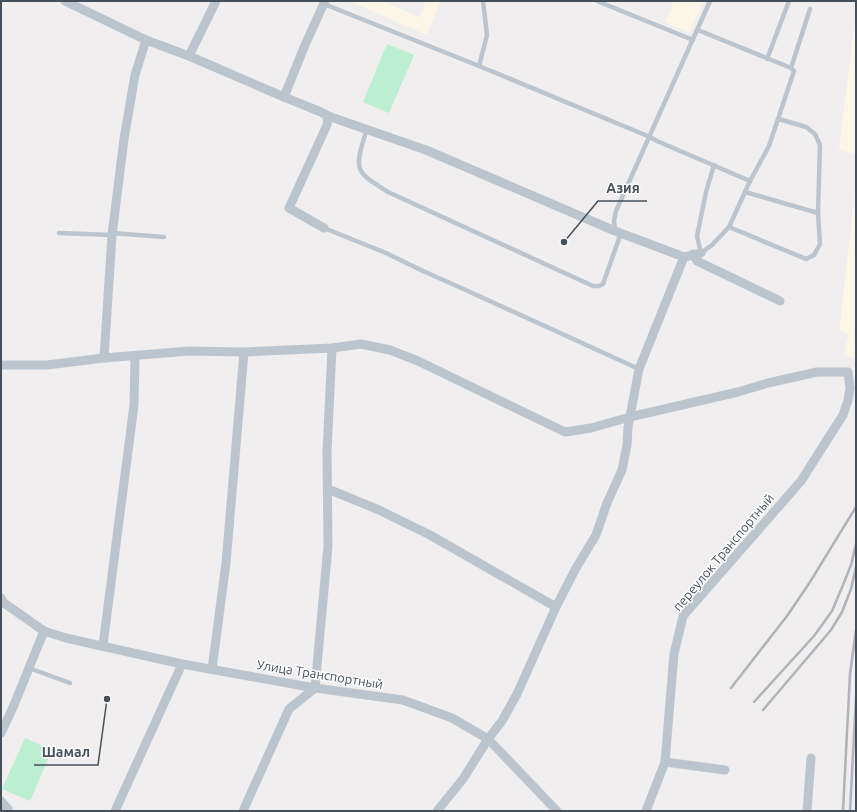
<svg xmlns="http://www.w3.org/2000/svg" width="857" height="812" font-family="Ubuntu,sans-serif">
	<rect width="100%" height="100%" fill="#f0eeee"/>
	<g fill="#fbf6e7">
		<path d="M349,1H382L419,17L426,1H441L427,35Z"/>
		<path d="M674,1H704L690,33L665,22Z"/>
		<path d="M856,10V154L839,150Z"/>
		<path d="M856,183V367L855,359L844,354L849,334L839,331Z"/>
	</g>
	<g fill="#bceed1">
		<path d="M387,44L414,55L389,113L363,102Z"/>
		<path d="M25,738L52,750L30,801L2,789Z"/>
	</g>
	<g fill="none" stroke-linecap="round" stroke-linejoin="round">
		<g stroke="#bcc5cd" stroke-width="4.5">
			<path d="M597,1L693,40"/>
			<path d="M324,4L479,66L650,137L657,141L750,181"/>
			<path d="M698,30L791,68L794,71L769,146L750,181L729,227L712,245L701,253L697,236L706,192L714,165"/>
			<path d="M767,59L789,1"/>
			<path d="M479,66L487,35L483,1"/>
			<path d="M791,68L810,9"/>
			<path d="M367,129C364,139 356,159 360,169C364,179 380,186 388,192L593,286H599L603,284L621,233"/>
			<path d="M745,192L818,213"/>
			<path d="M729,227L806,259L814,255L820,244L818,213L820,145L815,134L806,127L779,119"/>
			<path d="M324,228L386,253L423,271L459,287L639,369"/>
			<path d="M615,231L614,221L616,211L710,1"/>
			<path d="M59,233L112,235"/>
			<path d="M112,233L164,237"/>
			<path d="M29,668L70,683"/>
		</g>
		<g stroke="#bcc5cd" stroke-width="9">
			<path d="M65,1L146,40L189,56L284,97L321,112L328,116L426,150L615,231L684,257L701,253"/>
			<path d="M189,56L216,1"/>
			<path d="M284,97L305,45L325,1"/>
			<path d="M324,228L289,208L327,125L328,116"/>
			<path d="M693,254L697,261L780,301"/>
			<path d="M104,358L112,235L124,139L135,75L146,40"/>
			<path d="M1,365H47L104,358L189,351L244,352L332,348L361,344L390,350L418,361L565,432L591,428L630,417L738,392L768,383L817,372H848L850,388L848,400L843,415L801,481L683,616L674,654L665,762L646,811"/>
			<path d="M328,489L379,510L430,535L556,607"/>
			<path d="M1,598L4,603L44,631L66,638L182,664L315,688L403,700L452,718L488,739L557,811"/>
			<path d="M103,645L134,405L135,356"/>
			<path d="M212,669L226,563L244,352"/>
			<path d="M1,733L14,705L44,631"/>
			<path d="M665,762L725,770"/>
			<path d="M1,801L8,809L7,811"/>
			<path d="M115,811L182,664"/>
			<path d="M243,811L289,709L315,688L328,546L327,452L332,348"/>
			<path d="M437,811L463,779L488,739L502,721L517,694L556,607L576,568L596,535L607,503L622,470L627,445L628,427L639,369L684,257"/>
			<path d="M807,811L811,758"/>
		</g>
		<g stroke="#b0b3b8" stroke-width="2.5">
			<path d="M731,688L787,616L810,582L856,507"/>
			<path d="M754,702L814,636L832,611L843,585L851,565L856,544"/>
			<path d="M763,710L831,630L842,612L851,589L856,567"/>
			<path d="M843,811L850,674L856,630"/>
			<path d="M850,811L856,698"/>
		</g>
	</g>
	<g text-anchor="middle" stroke-width="3" stroke-linejoin="round" paint-order="stroke">
		<g font-size="13" fill="#46505b" stroke="#fff">
			<text transform="translate(723 552) rotate(-50)" y="5">переулок Транспортный</text>
			<text transform="translate(320 674) rotate(9)" y="5">Улица Транспортный</text>
		</g>
	</g>
	<path fill="none" stroke="#46505b" stroke-width="1.5" d="M564 242L598 201H647M107 699L98 765H34"/>
	<g fill="#46505b" stroke="#fff" stroke-width="1.5">
		<circle cx="564" cy="242" r="4"/>
		<circle cx="107" cy="699" r="4"/>
	</g>
	<g font-size="14" text-anchor="middle" font-weight="bold" fill="#46505b" stroke="#fff" stroke-width="3" stroke-linejoin="round" paint-order="stroke">
		<text x="623" y="193">Азия</text>
		<text x="66" y="757">Шамал</text>
	</g>
	<rect width="857" height="812" fill="none" stroke="#46505b" stroke-width="4"/>
</svg>
